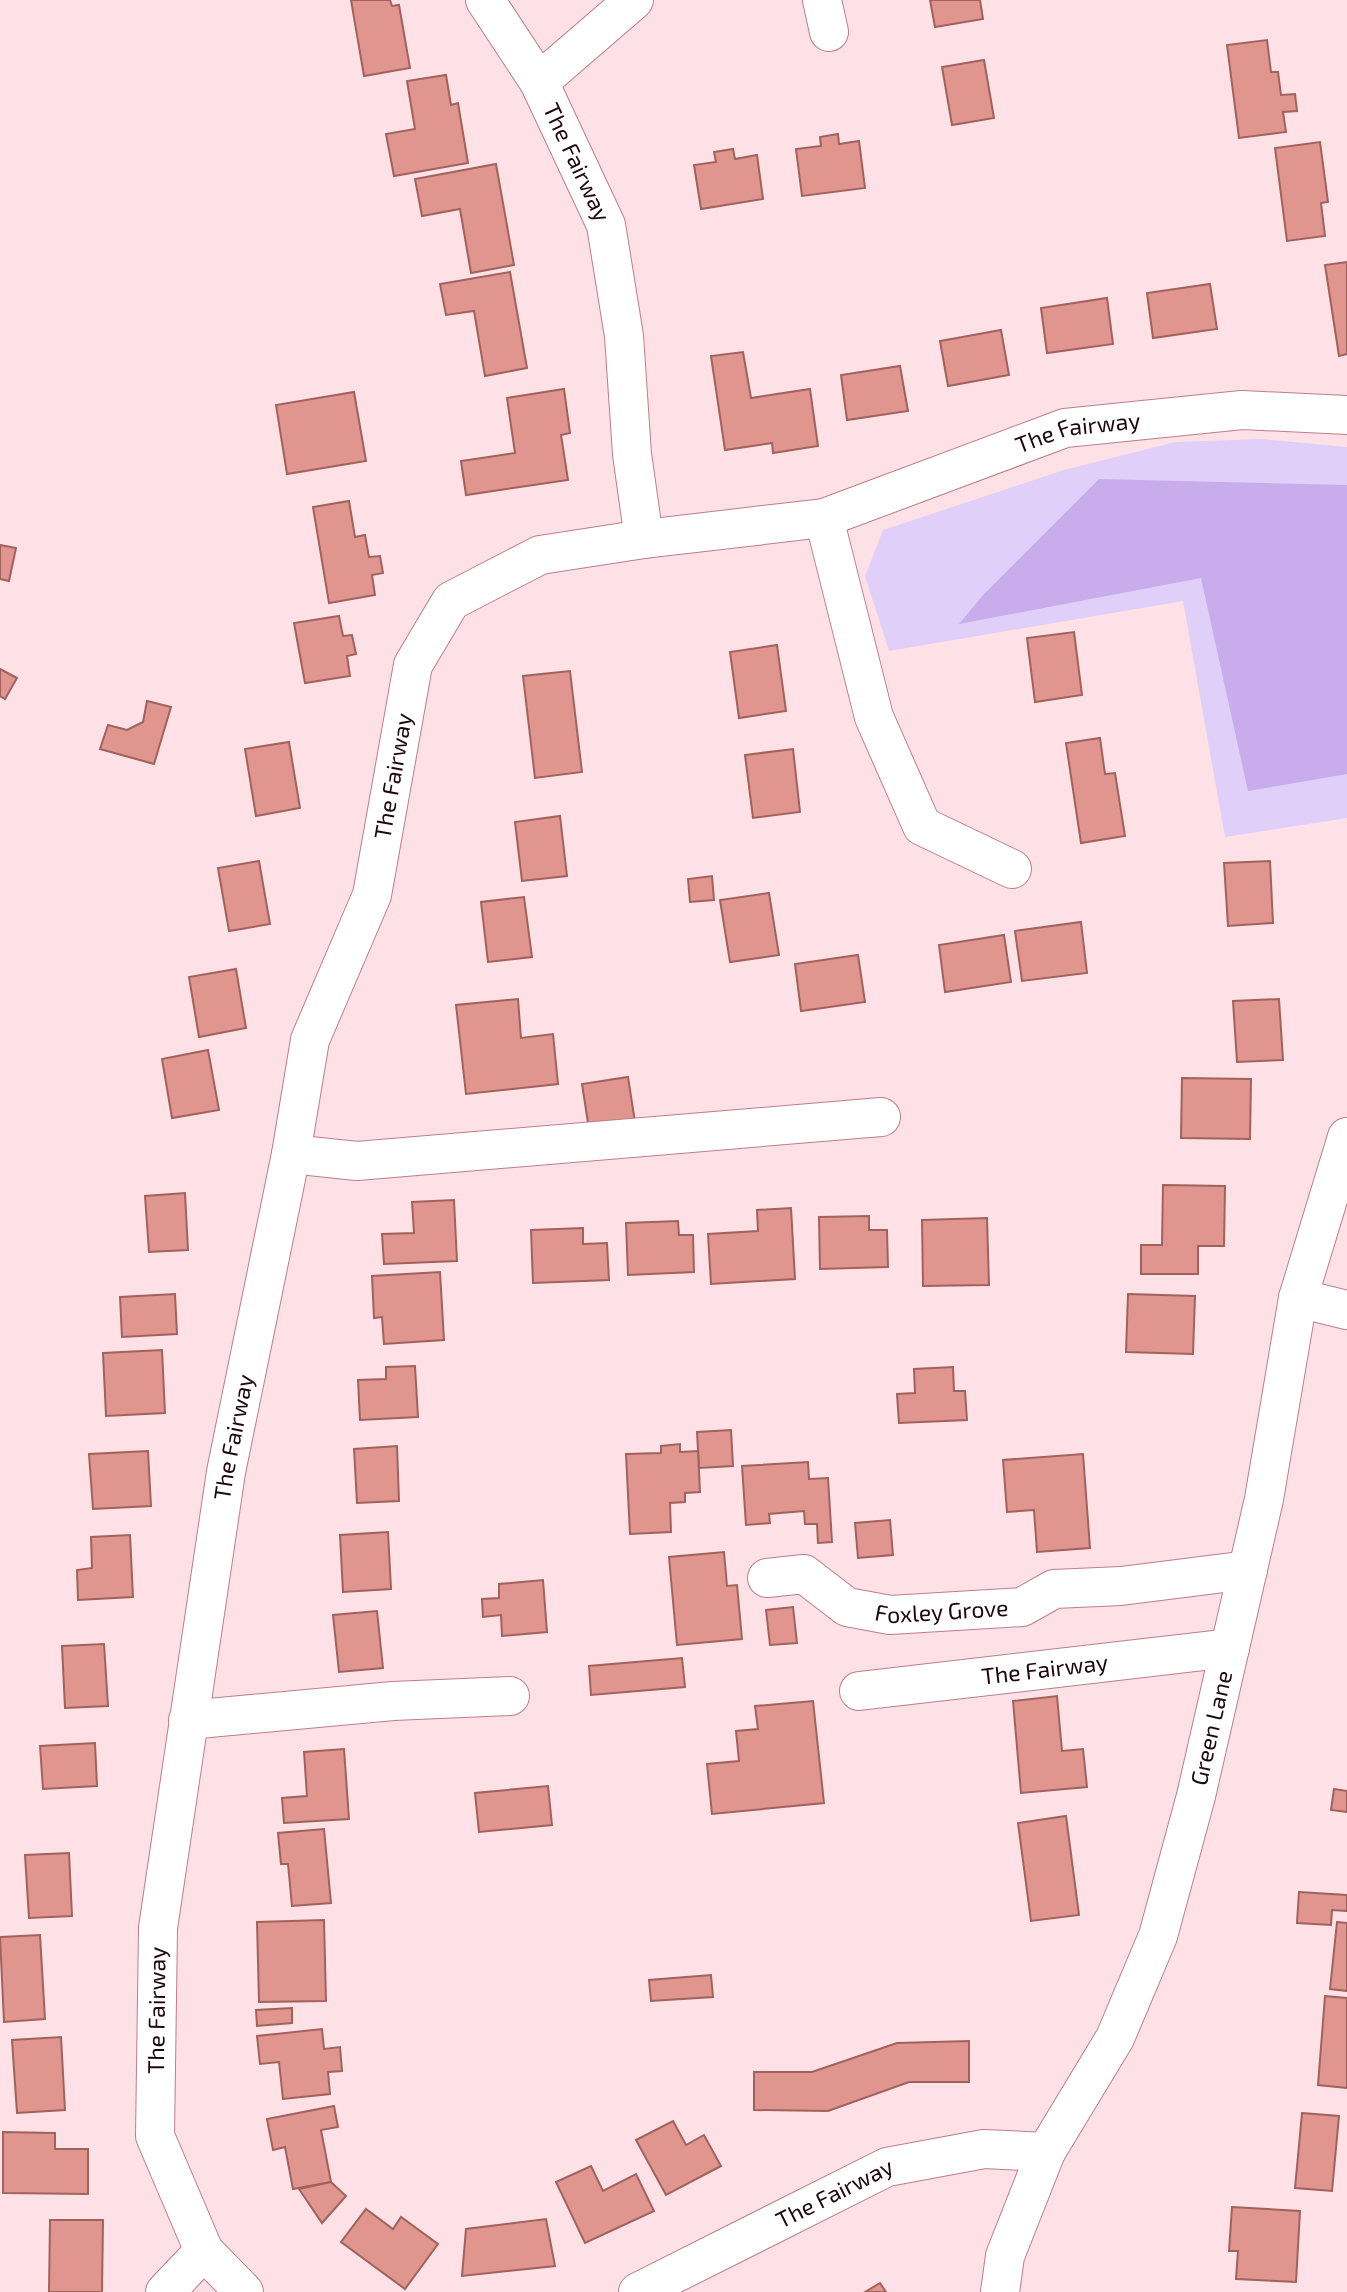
<svg xmlns="http://www.w3.org/2000/svg" width="1347" height="2292" font-family="'Exo 2',sans-serif">
	<rect width="100%" height="100%" fill="#fee1e7"/>
	<path fill="#e0cff8" d="M1262,439L1347,447V818L1225,837L1183,601L889,651L865,576L883,530L1064,470L1175,442Z"/>
	<path fill="#c8aceb" d="M1099,479L1347,485V774L1248,791L1201,578L959,624L984,594Z"/>
	<g fill="#e0958f" stroke="#a1625d" stroke-width="2">
		<path d="M351,0H390L392,6L399,5L410,68L364,76Z"/>
		<path d="M930,0H980L983,19L935,27Z"/>
		<path d="M1267,40L1271,72H1278L1281,95L1295,94L1297,111L1283,112L1286,132L1239,138L1227,45Z"/>
		<path d="M984,60L994,118L952,125L942,67Z"/>
		<path d="M446,75L451,105L458,103L468,163L394,176L386,134L415,129L407,81Z"/>
		<path d="M838,134L839,144L859,141L865,188L802,196L796,149L821,146L820,137Z"/>
		<path d="M1320,142L1328,202L1321,203L1325,236L1287,241L1275,148Z"/>
		<path d="M733,149L735,159L757,155L763,199L701,209L694,165L716,162L714,152Z"/>
		<path d="M496,164L514,265L471,273L460,209L422,216L415,179Z"/>
		<path d="M1347,262V354L1339,356L1325,265Z"/>
		<path d="M510,272L527,368L485,376L474,311L446,315L440,284Z"/>
		<path d="M1210,284L1217,329L1153,338L1147,293Z"/>
		<path d="M1107,298L1113,344L1047,353L1041,308Z"/>
		<path d="M1001,330L1009,375L948,386L940,341Z"/>
		<path d="M743,352L751,398L810,389L818,446L773,453L772,443L725,450L711,356Z"/>
		<path d="M900,366L908,411L847,420L841,375Z"/>
		<path d="M564,389L570,433L561,435L568,480L466,495L461,461L515,453L507,398Z"/>
		<path d="M354,392L366,461L287,474L276,405Z"/>
		<path d="M349,501L355,537L365,535L369,557L380,556L383,573L372,575L375,595L329,603L313,507Z"/>
		<path d="M0,545L16,548L9,581L0,579Z"/>
		<path d="M339,616L343,636L352,635L356,654L347,656L350,676L305,683L294,623Z"/>
		<path d="M1074,632L1082,695L1035,702L1027,638Z"/>
		<path d="M777,645L786,711L739,718L730,652Z"/>
		<path d="M0,669L17,678L5,699L0,696Z"/>
		<path d="M570,671L582,772L535,778L523,676Z"/>
		<path d="M147,701L171,707L154,764L100,749L108,725L127,730L143,722Z"/>
		<path d="M1100,738L1105,774L1115,773L1125,836L1081,843L1066,743Z"/>
		<path d="M289,742L300,808L256,816L245,749Z"/>
		<path d="M793,749L800,812L753,818L745,755Z"/>
		<path d="M560,816L567,876L522,881L515,822Z"/>
		<path d="M259,861L270,924L229,931L218,868Z"/>
		<path d="M1270,861L1273,923L1228,926L1224,863Z"/>
		<path d="M712,876L714,900L690,902L688,879Z"/>
		<path d="M769,893L779,955L730,962L720,900Z"/>
		<path d="M524,897L532,957L488,962L481,902Z"/>
		<path d="M1081,922L1087,973L1022,981L1015,931Z"/>
		<path d="M1004,935L1011,982L945,992L939,945Z"/>
		<path d="M858,955L865,1002L801,1011L795,964Z"/>
		<path d="M236,969L246,1028L199,1037L189,977Z"/>
		<path d="M518,999L521,1038L553,1034L558,1084L466,1094L456,1005Z"/>
		<path d="M1279,999L1283,1060L1237,1062L1233,1001Z"/>
		<path d="M208,1050L219,1110L172,1118L162,1059Z"/>
		<path d="M628,1077L635,1122L589,1129L582,1084Z"/>
		<path d="M1182,1078L1251,1079L1250,1139L1181,1138Z"/>
		<path d="M1163,1185L1225,1186L1224,1246H1198V1274H1141V1245H1162Z"/>
		<path d="M185,1193L188,1250L149,1252L145,1196Z"/>
		<path d="M454,1200L457,1261L384,1264L382,1234L414,1233L412,1202Z"/>
		<path d="M791,1208L795,1279L711,1284L708,1234L758,1231L757,1210Z"/>
		<path d="M869,1216V1230H887L888,1267L820,1269L819,1217Z"/>
		<path d="M987,1218L989,1285L923,1286L922,1220Z"/>
		<path d="M678,1221L679,1235H693L694,1272L628,1275L626,1223Z"/>
		<path d="M583,1228V1244L607,1243L609,1280L533,1283L531,1230Z"/>
		<path d="M440,1272L444,1340L384,1344L382,1317L374,1318L372,1276Z"/>
		<path d="M175,1294L177,1334L122,1337L120,1297Z"/>
		<path d="M1128,1294L1195,1296L1193,1354L1126,1352Z"/>
		<path d="M162,1350L165,1413L106,1416L103,1353Z"/>
		<path d="M415,1366L418,1417L360,1420L358,1380L386,1379V1367Z"/>
		<path d="M953,1367L954,1391H965L967,1420L899,1423L897,1394L915,1393L914,1369Z"/>
		<path d="M731,1430L733,1466L699,1468L697,1432Z"/>
		<path d="M680,1444V1452L698,1451L700,1492L685,1493V1502L670,1503L671,1532L630,1534L626,1454L661,1453V1446Z"/>
		<path d="M397,1446L399,1501L357,1503L354,1449Z"/>
		<path d="M148,1451L151,1506L93,1509L89,1454Z"/>
		<path d="M1083,1454L1090,1548L1037,1552L1034,1510L1007,1512L1003,1460Z"/>
		<path d="M808,1462L809,1479L828,1478L832,1542L818,1543L817,1524H805L804,1511L769,1514L770,1523L746,1525L742,1466Z"/>
		<path d="M890,1520L893,1555L858,1558L855,1523Z"/>
		<path d="M388,1532L391,1589L343,1592L340,1535Z"/>
		<path d="M130,1535L133,1597L78,1600L77,1570L92,1568L91,1537Z"/>
		<path d="M724,1552L727,1586L737,1585L742,1639L677,1645L669,1557Z"/>
		<path d="M543,1580L547,1632L502,1636L501,1615L483,1617L482,1599L499,1598V1584Z"/>
		<path d="M793,1607L797,1643L770,1645L766,1610Z"/>
		<path d="M377,1611L383,1668L339,1672L333,1615Z"/>
		<path d="M104,1644L108,1706L65,1708L62,1646Z"/>
		<path d="M682,1658L685,1687L591,1695L589,1666Z"/>
		<path d="M1057,1696L1062,1751L1083,1749L1087,1787L1021,1793L1013,1701Z"/>
		<path d="M813,1701L824,1803L712,1814L707,1764L739,1761L736,1731L758,1729L755,1706Z"/>
		<path d="M95,1743L97,1786L43,1789L40,1746Z"/>
		<path d="M344,1749L349,1819L284,1823L282,1798L307,1796L304,1752Z"/>
		<path d="M548,1786L552,1825L479,1832L475,1793Z"/>
		<path d="M1334,1789L1347,1791V1812L1331,1810Z"/>
		<path d="M1066,1816L1079,1915L1031,1921L1018,1823Z"/>
		<path d="M324,1829L331,1903L292,1906L288,1864H281L278,1833Z"/>
		<path d="M69,1853L72,1916L29,1918L25,1855Z"/>
		<path d="M1299,1892L1347,1895V1911L1332,1910L1331,1925L1297,1923Z"/>
		<path d="M324,1920L326,2001L259,2002L257,1922Z"/>
		<path d="M1337,1922L1347,1923V1991L1330,1989Z"/>
		<path d="M40,1935L45,2019L4,2022L0,1937Z"/>
		<path d="M711,1975L713,1997L651,2001L649,1980Z"/>
		<path d="M1325,1996L1347,1998V2088L1318,2085Z"/>
		<path d="M292,2008V2023L257,2026L256,2010Z"/>
		<path d="M322,2029L324,2049L340,2047L342,2071L328,2072L330,2094L283,2099L279,2062L260,2064L257,2036Z"/>
		<path d="M61,2037L65,2110L17,2113L12,2040Z"/>
		<path d="M969,2041V2082H909L828,2111L754,2110V2072H812L897,2043Z"/>
		<path d="M334,2106L338,2127L321,2130L331,2182L293,2189L285,2147L273,2150L267,2119Z"/>
		<path d="M1302,2113L1339,2116L1332,2191L1295,2188Z"/>
		<path d="M673,2121L686,2145L704,2135L721,2166L666,2195L636,2140Z"/>
		<path d="M3,2132L55,2133V2149H88V2194L3,2193Z"/>
		<path d="M591,2166L603,2191L636,2174L654,2211L585,2243L556,2182Z"/>
		<path d="M331,2182L346,2196L322,2223L299,2189Z"/>
		<path d="M1232,2207L1300,2211L1296,2282L1236,2279L1238,2251H1229Z"/>
		<path d="M366,2209L393,2229L401,2217L438,2244L405,2289L341,2242Z"/>
		<path d="M546,2219L555,2266L462,2276L466,2229Z"/>
		<path d="M50,2220H103L102,2292H49Z"/>
		<path d="M880,2283L886,2292H865Z"/>
	</g>
	<g fill="none" stroke-linecap="round" stroke-linejoin="round">
		<g stroke="#bd7d8c" stroke-width="40">
			<g id="minor">
				<path id="s1" d="M485,0L539,82L606,225L624,336L632,454L644,539"/>
				<path d="M822,0L829,32"/>
				<path d="M539,82L634,0"/>
				<path d="M824,518L874,717L922,826L1012,869"/>
				<path d="M291,1154L357,1161L881,1117"/>
				<path d="M1298,1298L1347,1310"/>
				<path id="s2" d="M767,1578L804,1574L847,1607L890,1615L1022,1607L1054,1589L1121,1586L1248,1570"/>
				<path id="s3" d="M859,1691L1230,1648"/>
				<path d="M188,1720L393,1701L510,1696"/>
				<path d="M165,2292L204,2251"/>
				<path id="s4" d="M244,2292L204,2251L155,2136L158,1928L226,1472L291,1154L310,1040L372,895L413,665L451,601L540,555L644,539L824,518L1065,428L1242,410L1347,415"/>
				<path id="s5" d="M638,2292L887,2167L984,2149L1046,2152"/>
				<path id="s6" d="M1000,2292L1005,2256L1046,2152L1115,2038L1158,1936L1196,1796L1264,1499L1298,1298L1347,1137"/>
			</g>
		</g>
		<use href="#minor" stroke="#fff" stroke-width="38"/>
	</g>
	<g text-anchor="middle" stroke-width="5" stroke-linejoin="round" paint-order="stroke">
		<g font-size="23" fill="#1d060d" stroke="#fee1e7">
			<text dy="8" stroke="none"><textPath href="#s1" startOffset="187">The Fairway</textPath></text>
			<text dy="8" stroke="none"><textPath href="#s4" startOffset="2413">The Fairway</textPath></text>
			<text dy="8" stroke="none"><textPath href="#s4" startOffset="1570">The Fairway</textPath></text>
			<text dy="8" stroke="none"><textPath href="#s4" startOffset="887">The Fairway</textPath></text>
			<text dy="8" stroke="none"><textPath href="#s2" startOffset="187">Foxley Grove</textPath></text>
			<text dy="8" stroke="none"><textPath href="#s3" startOffset="187">The Fairway</textPath></text>
			<text dy="8" stroke="none"><textPath href="#s6" startOffset="607">Green Lane</textPath></text>
			<text dy="8" stroke="none"><textPath href="#s4" startOffset="308">The Fairway</textPath></text>
			<text dy="8" stroke="none"><textPath href="#s5" startOffset="220">The Fairway</textPath></text>
		</g>
	</g>
</svg>
